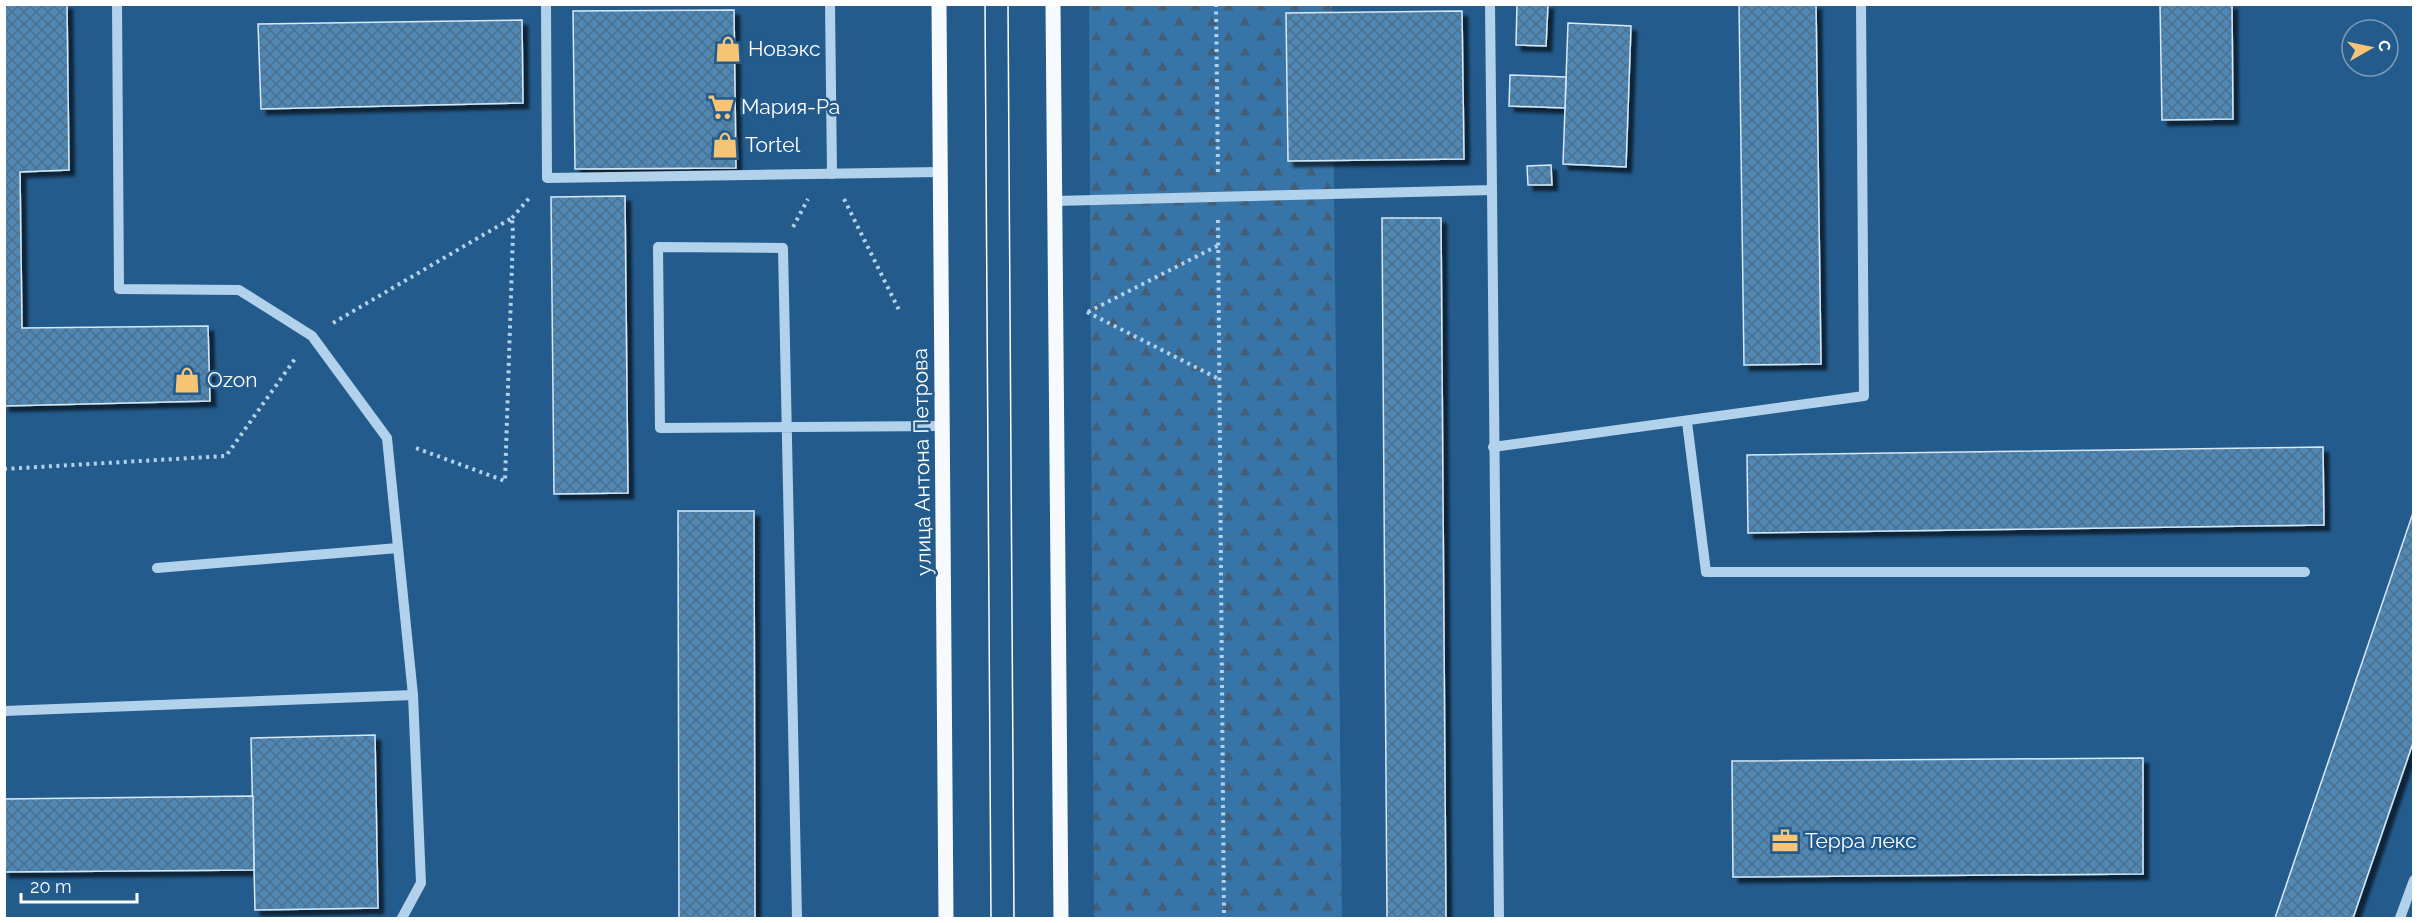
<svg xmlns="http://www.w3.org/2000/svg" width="2418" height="923" font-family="Raleway,sans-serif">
	<defs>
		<pattern id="forest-firs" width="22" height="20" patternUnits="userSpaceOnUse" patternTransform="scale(1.5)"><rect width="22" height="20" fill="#3775a9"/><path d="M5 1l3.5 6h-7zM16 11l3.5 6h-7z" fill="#435e76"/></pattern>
		<pattern id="building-cross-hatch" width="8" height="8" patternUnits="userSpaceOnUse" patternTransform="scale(1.5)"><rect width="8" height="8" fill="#5087b5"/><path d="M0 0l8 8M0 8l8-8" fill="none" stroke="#4e6f8b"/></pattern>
		<filter id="shadow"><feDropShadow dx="5.5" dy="5.5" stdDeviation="1.5" flood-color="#0009"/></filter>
	</defs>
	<rect width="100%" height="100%" fill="#235b8c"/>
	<path fill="url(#forest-firs)" d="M1089,5H1332L1342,918H1094Z"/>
	<g fill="url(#building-cross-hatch)" stroke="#d6e9f8" stroke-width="1.5" filter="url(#shadow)">
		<path d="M4,4H67L69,170L20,172L22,328L208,326L210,401L4,406Z"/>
		<path d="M1517,4H1548L1546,46L1516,45Z"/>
		<path d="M1739,4H1816L1821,364L1744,365Z"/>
		<path d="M2160,4H2232L2233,119L2162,120Z"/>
		<path d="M734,10L736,168L575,169L573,11Z"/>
		<path d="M1462,11L1464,159L1288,161L1286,13Z"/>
		<path d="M522,20L523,103L261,109L258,24Z"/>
		<path d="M1568,23L1631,26L1626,167L1563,164Z"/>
		<path d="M1510,75L1566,77L1565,108L1509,106Z"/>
		<path d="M1551,165L1552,185H1528L1527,166Z"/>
		<path d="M625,196L628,493L554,494L551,197Z"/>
		<path d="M1382,218H1441L1446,918H1387Z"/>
		<path d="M2323,447L2324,525L1748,533L1747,455Z"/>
		<path d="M2414,510V740L2353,918H2275Z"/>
		<path d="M678,511H754L755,918H679Z"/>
		<path d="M375,735L378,908L255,910L251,738Z"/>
		<path d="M2143,758V874L1733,877L1732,761Z"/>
		<path d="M253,796L254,870L4,872V799Z"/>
	</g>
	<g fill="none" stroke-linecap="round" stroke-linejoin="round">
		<g stroke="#b2d1eb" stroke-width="4" stroke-dasharray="3 4.5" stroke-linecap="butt">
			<path d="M1216,4L1218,174"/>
			<path d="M844,199L900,312"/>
			<path d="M512,218L531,196"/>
			<path d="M1218,220L1224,918"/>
			<path d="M793,227L808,199"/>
			<path d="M1087,312L1219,379"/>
			<path d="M1088,312L1219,245"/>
			<path d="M333,323L512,218L513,233L505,481L413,447"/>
			<path d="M4,469L226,456L297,356"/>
		</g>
		<g stroke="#b2d1eb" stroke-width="10">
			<path d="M117,4L119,289L239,290L312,336L387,438L413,695L421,883L402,918"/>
			<path d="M546,4L547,178L940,172"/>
			<path d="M830,4L832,174"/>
			<path d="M1492,190L1499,918"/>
			<path d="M1055,201L1492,190L1490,4"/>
			<path d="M1687,422L1706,572H2305"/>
			<path d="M1493,447L1864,396L1861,4"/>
			<path d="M157,568L398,548"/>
			<path d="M4,711L413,695"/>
			<path d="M797,918L783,248L658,247L660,428L943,426"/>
			<path d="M2400,918L2414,880"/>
		</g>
		<g stroke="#f6fafe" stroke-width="15">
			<path d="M939,4L946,918"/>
			<path d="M1053,4L1061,918"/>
		</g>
		<g stroke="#fff" stroke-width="1.5">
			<path d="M985,4L991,918"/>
			<path d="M1008,4L1014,918"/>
		</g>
	</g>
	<defs>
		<g id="shop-bare" transform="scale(2.07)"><path d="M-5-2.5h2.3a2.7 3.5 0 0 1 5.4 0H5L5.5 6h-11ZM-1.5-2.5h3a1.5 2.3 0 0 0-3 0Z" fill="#f6c475" stroke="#235b8c" stroke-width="2.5" paint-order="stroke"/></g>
		<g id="supermarket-bare" transform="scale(2.07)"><path d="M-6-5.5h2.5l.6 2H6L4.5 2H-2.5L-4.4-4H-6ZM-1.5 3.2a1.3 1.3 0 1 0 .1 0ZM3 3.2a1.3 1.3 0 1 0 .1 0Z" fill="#f6c475" stroke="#235b8c" stroke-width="2.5" paint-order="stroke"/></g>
		<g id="office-bare" transform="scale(2.07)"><path d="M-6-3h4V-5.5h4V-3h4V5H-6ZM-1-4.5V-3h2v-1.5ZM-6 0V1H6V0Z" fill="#f6c475" stroke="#235b8c" stroke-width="2.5" paint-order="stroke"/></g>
	</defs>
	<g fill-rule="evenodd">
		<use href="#shop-bare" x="728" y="49"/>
		<use href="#supermarket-bare" x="721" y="107"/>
		<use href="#shop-bare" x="725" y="145"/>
		<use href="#shop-bare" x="187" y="380"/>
		<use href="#office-bare" x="1785" y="841"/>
	</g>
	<g text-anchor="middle" stroke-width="5" stroke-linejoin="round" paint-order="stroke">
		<g font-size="21" fill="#fff" stroke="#235b8c" text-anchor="start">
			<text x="748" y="56">Новэкс</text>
			<text x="741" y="114">Мария-Ра</text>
			<text x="745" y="152">Tortel</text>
			<text x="207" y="387">Ozon</text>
			<text x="1805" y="848">Терра лекс</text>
		</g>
		<g font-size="21" fill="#fff" stroke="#235b8c">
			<text transform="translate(922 462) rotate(-91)" y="7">улица Антона Петрова</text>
		</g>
	</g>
	<rect width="2418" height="923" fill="none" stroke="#ffffff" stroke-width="12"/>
	<g transform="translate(2370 48) rotate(81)"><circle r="28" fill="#235b8c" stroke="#7b9dba" stroke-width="1.5"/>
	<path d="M0-4.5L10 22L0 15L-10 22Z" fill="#f6c475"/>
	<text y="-9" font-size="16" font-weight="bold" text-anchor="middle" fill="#ffffff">С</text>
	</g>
	<path d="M21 893v9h116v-9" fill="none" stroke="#ffffff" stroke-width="3"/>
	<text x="30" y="893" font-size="18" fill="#ffffff" stroke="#235b8c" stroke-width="4.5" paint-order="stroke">20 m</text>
</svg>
